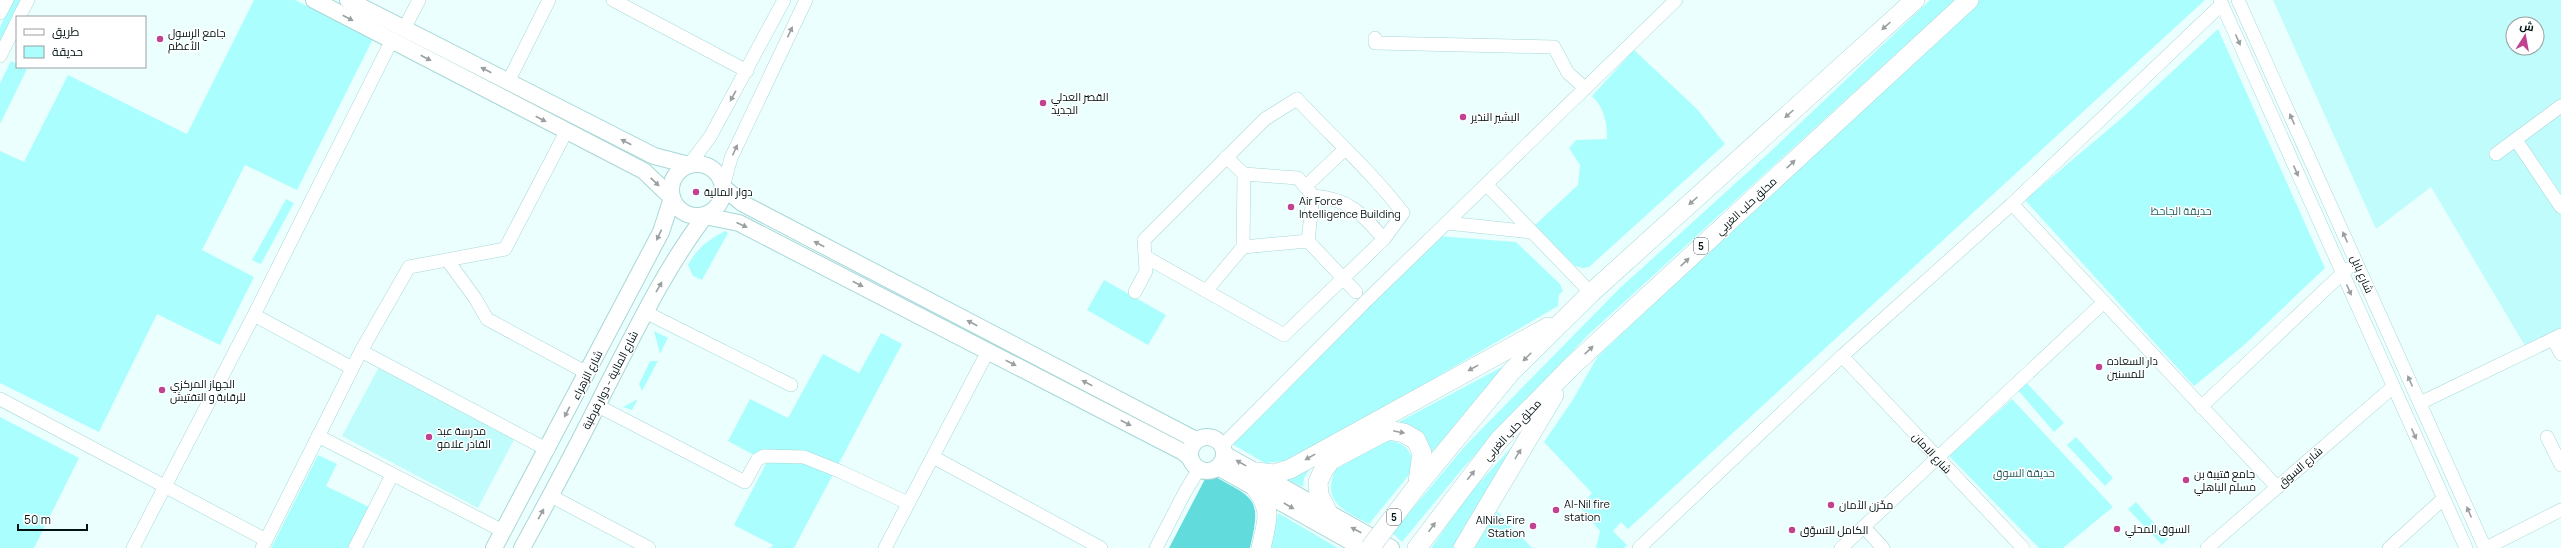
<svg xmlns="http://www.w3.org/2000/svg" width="2561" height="548" font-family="Manrope,Cairo,sans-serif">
	<rect width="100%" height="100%" fill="#ecffff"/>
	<g fill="#c1fcfc" fill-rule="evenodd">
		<path d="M2273,0H2561V335L2528,351L2431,187L2376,229ZM2513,24H2537V48H2513Z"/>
		<path d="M379,367L515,438L478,508L342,436Z"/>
	</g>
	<g fill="#abfefe">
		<path d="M13,0H22L0,44V27Z"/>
		<path d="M254,0H295L373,39L297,190L245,165L202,250L254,277L220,345L157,314L99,432L0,383V151L24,162L68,75L187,134Z"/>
		<path d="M1930,0H1955L1588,335L1463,468L1402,542L1392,533L1466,445L1620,288L1771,151Z"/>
		<path d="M1978,0H2205L1628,529L1621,522L1613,531L1627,545L1624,548H1596L1600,531L1580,507L1592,493L1544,442L1572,401L1598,356Z"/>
		<path d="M2218,29L2325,268L2243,346L2194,386L2025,200L2123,117Z"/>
		<path d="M1634,50L1697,109L1725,144L1589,267L1583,268L1575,266L1535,225L1578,185L1580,165L1569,148L1576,140L1607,139C1607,121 1604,108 1592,96Z"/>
		<path d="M11,61L17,64V67L27,69L0,124V83Z"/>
		<path d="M286,199L294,203L261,264L252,260Z"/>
		<path d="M725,231L728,233L702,280L693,276L688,265C697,248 708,240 725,231Z"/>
		<path d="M1438,236L1516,242L1560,284L1563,291L1559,295L1558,306L1294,460L1265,463L1232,444Z"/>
		<path d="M1104,280L1166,315L1148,345L1087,310Z"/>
		<path d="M654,331L668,338L660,354Z"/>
		<path d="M881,333L902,344L794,548H771L773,545L734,525L767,462L728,441L750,399L788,418L823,354L859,373Z"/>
		<path d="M1517,359L1429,455L1393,425Z"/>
		<path d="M650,361H658L642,391L639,384Z"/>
		<path d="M2026,382L2064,423L2054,432L2017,389Z"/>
		<path d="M638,399L632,410L623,407Z"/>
		<path d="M2012,399L2113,507L2063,548H2039L1949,456Z"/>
		<path d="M0,417L79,458L34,548H0Z"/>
		<path d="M1539,417L1455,548H1431L1469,494Z"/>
		<path d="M2076,437L2113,478L2105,486L2067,445Z"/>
		<path d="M1386,441C1405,440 1414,453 1413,470L1369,524C1345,511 1320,502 1336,469Z"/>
		<path d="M318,455L337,464L326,486L371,508L351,548H271Z"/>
		<path d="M1311,467L1304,478L1303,487L1280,476Z"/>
		<path d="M2136,502L2168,539L2162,545L2128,509Z"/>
		<path d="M1497,511L1532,548H1474Z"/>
		<path d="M1278,513L1338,548H1270Z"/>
	</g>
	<path fill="#61dbdc" d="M1212,475C1255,499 1262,497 1250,548H1169L1205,479Z"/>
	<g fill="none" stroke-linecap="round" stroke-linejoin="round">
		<g stroke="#a8d7d7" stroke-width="14">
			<g id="minor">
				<path d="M613,0L747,71"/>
				<path d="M2220,0L2466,548"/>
				<path d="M2238,0L2485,548"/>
				<path d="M0,13L7,0"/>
				<path d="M19,17L28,0"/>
				<path d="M404,29L419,0"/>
				<path d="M1375,38V43L1554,47L1568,73L1585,88"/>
				<path d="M0,56L17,22"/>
				<path d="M508,82L549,0"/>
				<path d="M2516,140L2561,207"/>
				<path d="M2496,154L2561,106"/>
				<path d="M1226,157L1244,174"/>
				<path d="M689,165L710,137L784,0"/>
				<path d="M1244,174L1298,178L1313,196L1308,241L1243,247Z"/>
				<path d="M1487,185L1591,293"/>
				<path d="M1306,186L1344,150"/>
				<path d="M723,187L731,158L806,0"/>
				<path d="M1313,196C1350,199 1361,213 1384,239"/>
				<path d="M2012,204L2277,487"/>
				<path d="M1447,223L1532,232"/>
				<path d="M1308,241L1356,292"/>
				<path d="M448,261L475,298L487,319L587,373"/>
				<path d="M1206,291L1243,247"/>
				<path d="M1135,292L1146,271L1144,240L1265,119L1297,99C1332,137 1372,172 1403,213L1384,239L1284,335L1146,257"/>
				<path d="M645,312L791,385"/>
				<path d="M254,315L352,368"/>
				<path d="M2553,339L2561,354"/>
				<path d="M361,351L548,450"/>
				<path d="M1842,356L2023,548"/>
				<path d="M0,399L266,540"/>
				<path d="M2420,403L2561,335"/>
				<path d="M598,406L745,482L757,460L764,456L804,457L839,471L908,503"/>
				<path d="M2201,407L2347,269"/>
				<path d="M318,436L503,531"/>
				<path d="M2547,437L2561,465"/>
				<path d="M1222,446L1366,301L1676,0"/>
				<path d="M933,457L1101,548"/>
				<path d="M551,496L649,548"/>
				<path d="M1864,527L1883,548"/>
				<path d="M133,548L254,315L392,40"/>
				<path d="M262,548L361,351L409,267L505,249L566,132"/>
				<path d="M355,548L392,475"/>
				<path d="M885,548L988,351"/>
				<path d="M1156,548L1185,492L1199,469"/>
				<path d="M1639,548L1842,356L2012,204L2222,4"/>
				<path d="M1841,548L2104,302"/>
				<path d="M2207,548L2393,387"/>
				<path d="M2389,548L2443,499"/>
				<path d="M2486,548L2561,510"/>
			</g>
		</g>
		<g stroke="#a8d7d7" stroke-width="18">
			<g id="major">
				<path d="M314,0L644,171L672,198"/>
				<path d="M348,0L654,156L689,165"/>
				<circle cx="697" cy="190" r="26"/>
				<path d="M723,187L742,203L1196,440"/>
				<circle cx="1207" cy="454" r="17"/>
				<path d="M1224,454L1391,548"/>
				<path d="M1218,467L1362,548"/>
				<path d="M494,548L661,232L672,198"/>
				<path d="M522,548C550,497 578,445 604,392C635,332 664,270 705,216L739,223L1183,452L1190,458"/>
			</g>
		</g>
		<g stroke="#a8d7d7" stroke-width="20">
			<g id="highway">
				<path d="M1257,472L1274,474L1290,469L1548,327"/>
				<path d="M1417,486L1511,372L1591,293L1915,0"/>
				<path d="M1255,487C1273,511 1267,520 1261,548"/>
				<path d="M1329,515L1319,495L1318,482L1323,471L1331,460L1388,430L1404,433L1416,440L1422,453L1418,482"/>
				<path d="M1417,548L1499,440L1572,366L1969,0"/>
				<path d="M1463,548L1554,395"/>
			</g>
		</g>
		<use href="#minor" stroke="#fff" stroke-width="13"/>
		<use href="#major" stroke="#fff" stroke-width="16"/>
		<use href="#highway" stroke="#fff" stroke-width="19"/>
		<g stroke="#a8d7d7" stroke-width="20" stroke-linecap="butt">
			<path id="highway-bridge" d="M1370,548L1417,486"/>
		</g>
		<use href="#highway-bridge" stroke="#fff" stroke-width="19"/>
	</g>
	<defs><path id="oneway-solid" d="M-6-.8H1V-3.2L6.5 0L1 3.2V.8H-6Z"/></defs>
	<g fill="#9aa0a1">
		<use href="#oneway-solid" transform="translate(348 18) rotate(27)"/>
		<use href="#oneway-solid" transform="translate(1886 26) rotate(138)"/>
		<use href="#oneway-solid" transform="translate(790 32) rotate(-65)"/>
		<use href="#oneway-solid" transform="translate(2238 40) rotate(66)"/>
		<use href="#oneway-solid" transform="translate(426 58) rotate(28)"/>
		<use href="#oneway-solid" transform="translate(486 70) rotate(-153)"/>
		<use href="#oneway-solid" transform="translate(733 96) rotate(119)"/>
		<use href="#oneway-solid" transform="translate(1789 114) rotate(138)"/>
		<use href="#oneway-solid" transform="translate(541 119) rotate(28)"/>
		<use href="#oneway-solid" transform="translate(2292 119) rotate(-114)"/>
		<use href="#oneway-solid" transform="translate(626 142) rotate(-153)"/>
		<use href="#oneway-solid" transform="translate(735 150) rotate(-65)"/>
		<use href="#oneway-solid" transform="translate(1791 164) rotate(-43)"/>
		<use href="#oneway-solid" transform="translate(2296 171) rotate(66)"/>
		<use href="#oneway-solid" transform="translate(655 182) rotate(44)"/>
		<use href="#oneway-solid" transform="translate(1693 201) rotate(138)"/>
		<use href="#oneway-solid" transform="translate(742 225) rotate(24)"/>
		<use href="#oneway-solid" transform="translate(659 235) rotate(115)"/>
		<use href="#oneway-solid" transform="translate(2345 237) rotate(-114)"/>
		<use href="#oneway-solid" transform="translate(819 244) rotate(-152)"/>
		<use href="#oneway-solid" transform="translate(1685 262) rotate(-43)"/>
		<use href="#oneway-solid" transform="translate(858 284) rotate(27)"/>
		<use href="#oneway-solid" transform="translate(659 287) rotate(-60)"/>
		<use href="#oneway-solid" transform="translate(2349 290) rotate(66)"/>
		<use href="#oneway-solid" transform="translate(972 323) rotate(-152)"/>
		<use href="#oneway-solid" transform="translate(1589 350) rotate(-43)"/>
		<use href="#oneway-solid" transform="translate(1527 357) rotate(135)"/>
		<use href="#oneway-solid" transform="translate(1011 363) rotate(27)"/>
		<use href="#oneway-solid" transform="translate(1473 368) rotate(151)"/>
		<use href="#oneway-solid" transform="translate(2410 381) rotate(-114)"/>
		<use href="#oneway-solid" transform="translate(1087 383) rotate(-152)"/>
		<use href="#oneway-solid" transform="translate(567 412) rotate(117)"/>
		<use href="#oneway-solid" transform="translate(1126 423) rotate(27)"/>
		<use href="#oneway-solid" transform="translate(1399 432) rotate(12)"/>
		<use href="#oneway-solid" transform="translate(2414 434) rotate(66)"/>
		<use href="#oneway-solid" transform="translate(1518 454) rotate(-59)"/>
		<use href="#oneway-solid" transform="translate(1310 457) rotate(151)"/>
		<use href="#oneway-solid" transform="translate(1241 463) rotate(-151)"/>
		<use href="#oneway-solid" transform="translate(1471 475) rotate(-51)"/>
		<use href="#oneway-solid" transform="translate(1289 506) rotate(30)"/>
		<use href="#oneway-solid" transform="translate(2469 512) rotate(-114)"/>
		<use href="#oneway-solid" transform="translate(541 514) rotate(-61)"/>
		<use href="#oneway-solid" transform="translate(1432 527) rotate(-55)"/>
		<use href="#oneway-solid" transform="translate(1356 530) rotate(-152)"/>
	</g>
	<g fill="#c04290" stroke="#fff" stroke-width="1.5">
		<circle cx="160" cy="39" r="4"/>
		<circle cx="1043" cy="103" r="4"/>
		<circle cx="1463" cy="117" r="4"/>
		<circle cx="696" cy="192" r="4"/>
		<circle cx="1291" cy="207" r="4"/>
		<circle cx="2099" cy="367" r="4"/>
		<circle cx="162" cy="390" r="4"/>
		<circle cx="429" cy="437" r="4"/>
		<circle cx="2186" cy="480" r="4"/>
		<circle cx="1831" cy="505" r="4"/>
		<circle cx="1556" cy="510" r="4"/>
		<circle cx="1533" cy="526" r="4"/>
		<circle cx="2117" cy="529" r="4"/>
		<circle cx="1792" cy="530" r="4"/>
	</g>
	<g text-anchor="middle" stroke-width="3" stroke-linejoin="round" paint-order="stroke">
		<g fill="#fff" stroke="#4e595a" stroke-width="1">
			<rect x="1694" y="238" width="14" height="16" rx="3"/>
			<rect x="1387" y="509" width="14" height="16" rx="3"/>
		</g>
		<g font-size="10" font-weight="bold" fill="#021213">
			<text x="1701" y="250">5</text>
			<text x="1394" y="521">5</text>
		</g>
		<g font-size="11" fill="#021213" stroke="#fff" text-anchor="start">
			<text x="168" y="37">جامع الرسول<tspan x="168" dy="13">الأعظم</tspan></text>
			<text x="1051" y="101">القصر العدلي<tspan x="1051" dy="13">الجديد</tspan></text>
			<text x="1471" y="121">البشير النذير</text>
			<text x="704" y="196">دوار المالية</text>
			<text x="1299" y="205">Air Force<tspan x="1299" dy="13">Intelligence Building</tspan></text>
			<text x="2107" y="365">دار السعاده<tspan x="2107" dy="13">للمسنين</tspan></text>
			<text x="170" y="388">الجهاز المركزي<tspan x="170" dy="13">للرقابة و التفتيش</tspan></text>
			<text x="437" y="435">مدرسة عبد<tspan x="437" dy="13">القادر علامو</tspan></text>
			<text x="2194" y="478">جامع قتيبة بن<tspan x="2194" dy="13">مسلم الباهلي</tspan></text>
			<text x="1564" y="508">Al-Nil fire<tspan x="1564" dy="13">station</tspan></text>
			<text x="1839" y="509">مخّزن الأمان</text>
			<text x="1525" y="524" text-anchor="end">AlNile Fire<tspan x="1525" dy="13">Station</tspan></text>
			<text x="2125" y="533">السوق المحلي</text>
			<text x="1800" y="534">الكامل للتسوّق</text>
		</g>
		<g font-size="11" fill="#021213" stroke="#fff">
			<text transform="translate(1746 206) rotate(-43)" y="4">محلق حلب الغربي</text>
			<text transform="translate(2362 274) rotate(66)" y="4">شارع بابل</text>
			<text transform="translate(587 375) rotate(-63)" y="4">شارع الزهراء</text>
			<text transform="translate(610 380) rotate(-63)" y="4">شارع المالية - دوار قرطبة</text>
			<text transform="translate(1512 430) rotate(-47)" y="4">محلق حلب الغربي</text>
			<text transform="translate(1932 453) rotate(47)" y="4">شارع الامان</text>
			<text transform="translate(2300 467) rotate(-41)" y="4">شارع السوق</text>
		</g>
		<g font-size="11" fill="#295d5d" stroke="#fff">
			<text x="2181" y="215">حديقة الجاحظ</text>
			<text x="2024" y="477">حديقة السوق</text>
		</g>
	</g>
	<rect x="16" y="16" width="130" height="52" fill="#ffffff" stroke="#9aa0a1"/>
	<rect x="24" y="29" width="20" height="6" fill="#ffffff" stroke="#9aa0a1"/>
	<text x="52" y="36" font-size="12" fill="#021213">طريق</text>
	<rect x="24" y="46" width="20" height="12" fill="#abfefe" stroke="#9aa0a1"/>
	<text x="52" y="56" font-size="12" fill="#021213">حديقة</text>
	<g transform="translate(2525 36) rotate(11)"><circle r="19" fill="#ffffff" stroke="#9aa0a1"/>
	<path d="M0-3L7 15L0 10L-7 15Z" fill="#c04290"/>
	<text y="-6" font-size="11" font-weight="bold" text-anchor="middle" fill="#021213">ش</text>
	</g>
	<path d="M18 524v6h69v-6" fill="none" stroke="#021213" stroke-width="2"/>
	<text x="24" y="524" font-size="12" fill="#021213" stroke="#ffffff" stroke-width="3" paint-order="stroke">50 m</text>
</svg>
